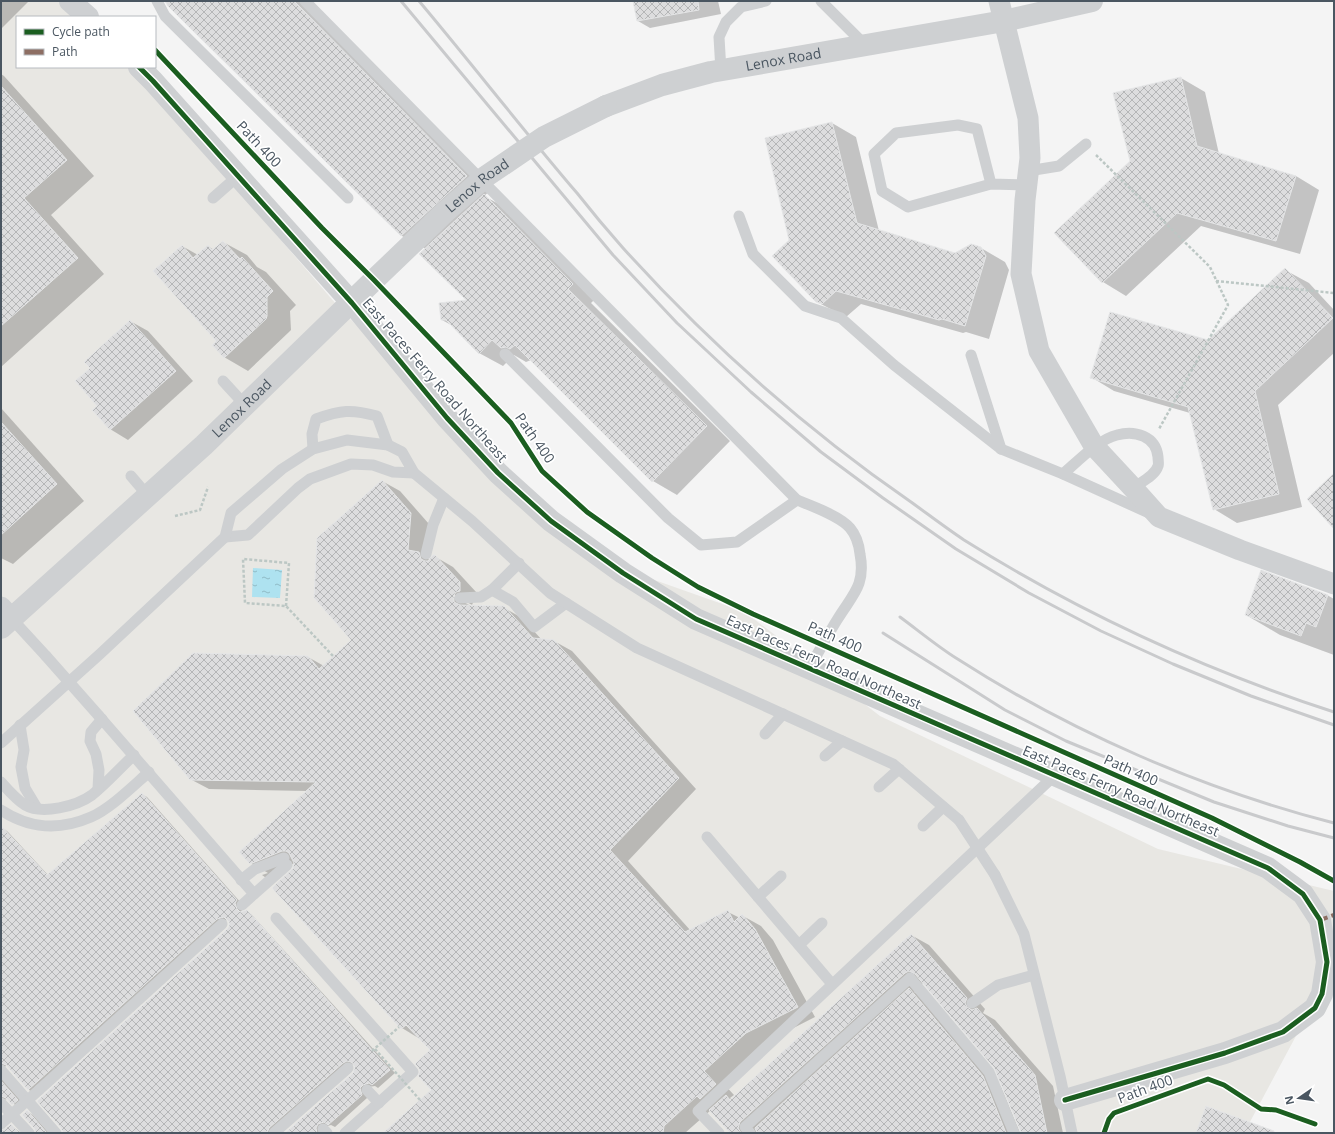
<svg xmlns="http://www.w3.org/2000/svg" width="1335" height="1134" font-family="'Open Sans',sans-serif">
	<defs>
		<pattern id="water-ripples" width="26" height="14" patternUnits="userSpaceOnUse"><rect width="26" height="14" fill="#aee2f0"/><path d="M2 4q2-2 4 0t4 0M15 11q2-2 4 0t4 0" fill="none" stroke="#90bac6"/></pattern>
		<pattern id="building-cross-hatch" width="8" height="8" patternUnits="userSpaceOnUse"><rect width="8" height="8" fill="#ddddde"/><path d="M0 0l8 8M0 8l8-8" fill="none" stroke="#b5b6b7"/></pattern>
	</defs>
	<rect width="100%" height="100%" fill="#f4f4f4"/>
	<path fill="#e8e7e3" d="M1,1H64L80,17H17V67H132L342,311L598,560L745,612L880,716L1158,849L1334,891V965L1244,1133H1Z"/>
	<path fill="url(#water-ripples)" d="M253,568L282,570L280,598L252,597Z"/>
	<g fill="#0003">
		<path d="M1,1H29L1,29Z"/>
		<path d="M166,1H303L490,191L484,196L508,209L596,298L591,303L730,441L677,495L653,481L531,360L526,362L514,355L503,366L479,353L453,326L442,320L468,301L426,249L402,236L168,6Z"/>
		<path d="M634,1H718L721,14L650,28L638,21Z"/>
		<path d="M1,74L4,76L94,176L51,215L104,274L1,367Z"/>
		<path d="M1181,78L1205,92L1219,154L1296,176L1319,190L1300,254L1201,226L1126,296L1103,282L1056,233L1131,161L1115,94Z"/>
		<path d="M832,123L856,137L879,231L955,254L981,248L1005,262L1009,270L989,339L966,332L963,333L861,304L846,317L817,302L790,240Z"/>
		<path d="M223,242L247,255L257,267L266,272L296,305L290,311L291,330L289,332L248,371L224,357L217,341L182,246L198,255L208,246L214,250Z"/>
		<path d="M1285,270L1309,283L1334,310V353L1278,405L1302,507L1237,523L1214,509L1190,413L1114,391L1091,377L1208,341Z"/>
		<path d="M130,321L148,331L193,381L128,440L110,429L98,406L91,368Z"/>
		<path d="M1,408L84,501L13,564L1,558Z"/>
		<path d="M382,481L400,491L429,524L426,558L430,560L434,556L453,567L477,593L472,605L450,592L449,594L471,606L503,607L522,618L542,640L554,641L572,651L696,789L628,861L691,931L728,912L740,918L743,916L761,926L773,940L815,1017L764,1043L722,1082L734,1095L730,1098L732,1100L911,935L929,945L985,1009L983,1013L995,1020L1053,1086L1063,1133H1022L995,1067L924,982L914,992L927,1000L1001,1087L1020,1133H732L711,1110L685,1133H385L432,1091L431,1050L420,1039L402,1028L273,888L294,868L295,863L271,873L269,880L262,875L268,873L251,863L307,791L209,789L190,779L308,657L324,666L353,640Z"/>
		<path d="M1327,595L1334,599V655L1280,635L1246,615Z"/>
		<path d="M142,794L147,797L242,904L241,907L242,912L247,911L252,915L395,1073L378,1088L375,1086L368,1087L367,1098L335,1127L331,1125L324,1127L322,1133H286L353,1074L356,1070L355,1064L349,1066L274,1133H63L228,930L230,923L227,920L223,922L34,1093L29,1090L8,1066H6L1,1069V830L3,828L8,832L48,875Z"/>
		<path d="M1,1078L23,1103L18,1107L7,1099L1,1101V1103Z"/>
		<path d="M27,1111L33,1115L49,1133H37Z"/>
		<path d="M11,1125L21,1133H1V1131Z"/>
	</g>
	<g fill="url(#building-cross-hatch)" stroke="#e5e6e7">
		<path d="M165,1H294L467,176L401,236L168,6Z"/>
		<path d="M633,1H698L699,10L637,21Z"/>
		<path d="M1181,77L1197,146L1296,176L1276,241L1177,213L1102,283L1054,233L1130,161L1113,93Z"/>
		<path d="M1,86L67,160L24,198L78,258L1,326Z"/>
		<path d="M832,122L857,223L955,253L971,244L981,247L986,256L965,326L942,319L939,320L836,291L822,304L816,302L772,256L789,240L765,138Z"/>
		<path d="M484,194L573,284L568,289L707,426L652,482L515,345L510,349L506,347L501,348L492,340L479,354L446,320H441L439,303L466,300L419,254Z"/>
		<path d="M223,241L240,259L242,257L273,291L267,297V316L266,319L224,358L212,345L216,341L153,271L182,245L193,258L208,245L212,250Z"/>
		<path d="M1285,268L1333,318L1255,391L1279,494L1213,510L1188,407L1090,378L1110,312L1208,340Z"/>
		<path d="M130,320L176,371L110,430L92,410L97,406L75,381L90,368L84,362Z"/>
		<path d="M1,422L57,484L1,535Z"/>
		<path d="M1334,473V529L1307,499Z"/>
		<path d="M382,480L411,513L408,550L419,552L421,559L425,561H428L433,555H435L460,582V591L456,592L454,595V602L460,605L504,606L533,638L554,640L679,778L610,850L685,932L728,910L734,922L742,914L755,929L798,1007L746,1033L704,1071L716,1084L700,1099L697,1096L664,1126L663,1133H383L431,1090L418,1076L420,1070L415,1064L430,1050L406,1025L401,1029L272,888L293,868L294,863L289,853L286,851H282L250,864L239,852L316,782L190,780L133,711L193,653L308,656L319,669L351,640L314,598L317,538Z"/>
		<path d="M1261,570L1328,595L1316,627L1306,623L1301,636L1245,615Z"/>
		<path d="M142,793L237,900L235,903L237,909L240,912L247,910L390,1070L372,1085L369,1083L363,1085L360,1088L362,1095L328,1125L324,1122L318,1124L316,1128L317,1133H285L353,1073L355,1067L351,1062L347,1061L343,1063L269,1128L267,1133H63L61,1128L37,1101L227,929L229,926V922L224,917L217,919L28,1090L6,1065L1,1063V826L47,875Z"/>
		<path d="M911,934L967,998L965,1003L967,1007L972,1010L977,1008L1035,1075L1047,1133H1021L994,1068L915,974L909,971L905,973L740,1122L738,1128L741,1133H730L709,1110L726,1095L730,1100Z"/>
		<path d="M909,988L983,1076L1006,1133H757L755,1128Z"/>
		<path d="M1,1081L18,1100L12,1105L6,1098L1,1096Z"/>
		<path d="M1206,1106L1274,1131V1133H1196Z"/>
		<path d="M27,1110L47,1133H36L34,1128L22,1115Z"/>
		<path d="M11,1124L19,1133H1V1131L5,1129Z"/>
	</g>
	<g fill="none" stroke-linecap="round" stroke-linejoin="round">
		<g stroke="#bcc7c4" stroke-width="2.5" stroke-dasharray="3 2" stroke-linecap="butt">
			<path d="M1096,155L1210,267L1228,305L1159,429"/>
			<path d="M1216,281L1334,293"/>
			<path d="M175,516L200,510L208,487"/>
			<path d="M286,606L289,563L243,559L245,603L286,606L333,656"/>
		</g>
		<g stroke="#ced0d2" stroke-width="11">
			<path d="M157,1L165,16L348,198"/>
			<path d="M305,1L797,500C812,506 840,516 850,528C856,535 859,545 860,554C866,586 852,595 837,620C827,636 819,652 809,668"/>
			<path d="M821,1L865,45"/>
			<path d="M721,71L719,37L726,22L741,7L766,1"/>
			<path d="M1028,171L1059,166L1086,144"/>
			<path d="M991,184L977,129L958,125L896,133L874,154L882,191L908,207L991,184L1026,185"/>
			<path d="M213,198L238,176"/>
			<path d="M739,216L753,254L805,306L841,318L894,365L1001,449L1063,474L1149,513"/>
			<path d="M505,354L668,518L701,545L737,542L797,500"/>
			<path d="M971,355L1001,449"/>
			<path d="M223,381L245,405"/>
			<path d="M313,449L312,434L316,419C341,410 351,409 377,416L388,445"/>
			<path d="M1063,474C1077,462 1099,439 1117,435C1135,430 1156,436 1158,457C1158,460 1159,464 1158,466C1155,476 1141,482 1133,488"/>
			<path d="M131,476L148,496"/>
			<path d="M225,537L248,535L298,488L310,479L351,464L373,465L393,472L414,473"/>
			<path d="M426,554L433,525L444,498"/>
			<path d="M519,563L492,590L513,602L534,627L566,603"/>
			<path d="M460,598L481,597L492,590"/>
			<path d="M12,619L46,656"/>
			<path d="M99,716L254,894L242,905"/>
			<path d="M20,725L24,750L21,767L25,788L37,808"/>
			<path d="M765,734L783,714"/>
			<path d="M1,743L100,654L225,537L231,513L282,469L313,449L347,440L388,445L402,452L414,473L472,521L550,593L637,648L893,764L959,820"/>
			<path d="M825,756L842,741"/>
			<path d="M1,782C8,790 16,799 25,805C42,815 77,806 92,795C107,783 120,768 134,755"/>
			<path d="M879,787L899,769"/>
			<path d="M98,789L99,770L96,754L90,741L91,732L102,719"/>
			<path d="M1,810C30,829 59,831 91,817C110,809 133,786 149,772"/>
			<path d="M923,826L943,807"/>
			<path d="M707,837L832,984"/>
			<path d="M995,875L1024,934L1060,1076L1072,1133"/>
			<path d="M241,880L255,869L284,858"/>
			<path d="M254,894L287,865"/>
			<path d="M758,897L781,876"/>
			<path d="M276,918L413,1072L345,1133"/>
			<path d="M799,945L822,923"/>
			<path d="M972,1003L998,985L1034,975"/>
			<path d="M1,1070L56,1133"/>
			<path d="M39,1090L222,924"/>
			<path d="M367,1090L379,1103"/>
			<path d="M1,1103L29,1133"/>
			<path d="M323,1129L327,1133"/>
			<path d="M274,1133L348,1068"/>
			<path d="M719,1133L698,1111L1054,776"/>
			<path d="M750,1133L745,1127L910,978L989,1072L1014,1133"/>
		</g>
		<g stroke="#ced0d2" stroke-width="21">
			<path d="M999,1L1028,118L1030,158L1025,200L1021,274L1039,351L1094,446L1133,488L1159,517L1240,550L1334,584"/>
			<path d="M1,607L12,619"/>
		</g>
		<g stroke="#ced0d2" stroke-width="22">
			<path d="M70,1L88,17"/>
			<path d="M139,67L153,81L352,303L447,418L498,473L551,521L623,573L696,619L1268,868L1303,894L1320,920L1327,962L1322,994L1315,1008L1283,1032L1225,1053L1065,1100"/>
			<path id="s1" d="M606,106L662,85L711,72L1004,21L1092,1"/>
			<path id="s2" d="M1,628L204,445L374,280"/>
		</g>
		<g stroke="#c9cacc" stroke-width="3">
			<path d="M401,1L613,255L677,323L751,392L821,452L883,498L956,549L1029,593L1101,631L1173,664L1251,696L1334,725"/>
			<path d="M419,1C472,64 523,130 577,193C592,212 607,230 623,248C709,343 805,429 911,502C929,515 946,528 964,540C1079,612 1205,670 1334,712"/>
			<path d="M900,617C919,631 937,646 956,658C1071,732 1202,789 1334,823"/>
			<path d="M883,633L1005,710L1066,741L1214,802L1288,826L1334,838"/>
		</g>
		<g stroke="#bcc7c4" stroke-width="2.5" stroke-dasharray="3 2" stroke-linecap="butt">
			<path d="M375,1049L420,1100"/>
			<path d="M372,1051L399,1027"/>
		</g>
		<g stroke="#ced0d2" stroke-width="11">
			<path d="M46,656L99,716"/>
			<path d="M959,820L995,875"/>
			<path d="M1,1124L39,1090"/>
		</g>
		<path stroke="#ced0d2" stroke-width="22" id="s3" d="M374,280L445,212L485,177L544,137L606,106"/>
		<path stroke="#8d6e63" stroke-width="4" stroke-dasharray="8 4" stroke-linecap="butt" d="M1320,920L1334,915"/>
		<g stroke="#fff" stroke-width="8">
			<g id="cycleway">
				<path d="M155,50L322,228L374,280L511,423L542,471L587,512L652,558L698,587L753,614L1212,818L1300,862L1334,881"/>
				<path d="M139,67L153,81L352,303L447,418L498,473L551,521L623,573L696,619L1268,868L1303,894L1320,920L1327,962L1322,994L1315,1008L1283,1032L1225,1053L1065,1100"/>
				<path d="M1104,1133L1109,1119L1114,1113L1208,1079L1224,1085L1261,1109L1276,1110L1315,1124"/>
			</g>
		</g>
		<use href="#cycleway" stroke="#1b5e20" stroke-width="5"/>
	</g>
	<g text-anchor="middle" stroke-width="3.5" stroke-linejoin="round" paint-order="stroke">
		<g font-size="14" fill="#4a5661" stroke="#fff">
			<text dy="5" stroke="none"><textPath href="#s1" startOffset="184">Lenox Road</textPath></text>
			<text transform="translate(259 144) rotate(47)" y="5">Path 400</text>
			<text dy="5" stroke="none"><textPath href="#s3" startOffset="140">Lenox Road</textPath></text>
			<text transform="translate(435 380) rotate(49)" y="5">East Paces Ferry Road Northeast</text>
			<text dy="5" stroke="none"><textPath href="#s2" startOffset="326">Lenox Road</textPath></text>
			<text transform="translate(535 438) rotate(55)" y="5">Path 400</text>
			<text transform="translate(835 637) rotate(24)" y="5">Path 400</text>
			<text transform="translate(824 662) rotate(24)" y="5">East Paces Ferry Road Northeast</text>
			<text transform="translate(1131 770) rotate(24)" y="5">Path 400</text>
			<text transform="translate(1121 791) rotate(23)" y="5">East Paces Ferry Road Northeast</text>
			<text transform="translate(1145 1089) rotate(-20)" y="5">Path 400</text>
		</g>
	</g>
	<rect width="1335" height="1134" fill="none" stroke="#4a5661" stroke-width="4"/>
	<rect x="16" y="16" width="140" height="52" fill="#ffffff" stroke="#b7bbc0"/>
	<rect x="24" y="29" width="20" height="6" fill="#1b5e20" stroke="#b7bbc0"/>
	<text x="52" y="36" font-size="12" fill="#4a5661">Cycle path</text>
	<rect x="24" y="49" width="20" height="6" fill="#8d6e63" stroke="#b7bbc0"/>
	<text x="52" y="56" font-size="12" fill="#4a5661">Path</text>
	<g transform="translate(1299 1098) rotate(257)" stroke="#ffffff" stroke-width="3" paint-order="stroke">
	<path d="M0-3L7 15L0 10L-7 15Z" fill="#4a5661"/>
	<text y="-6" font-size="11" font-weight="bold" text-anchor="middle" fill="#4a5661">N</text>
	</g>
</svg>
